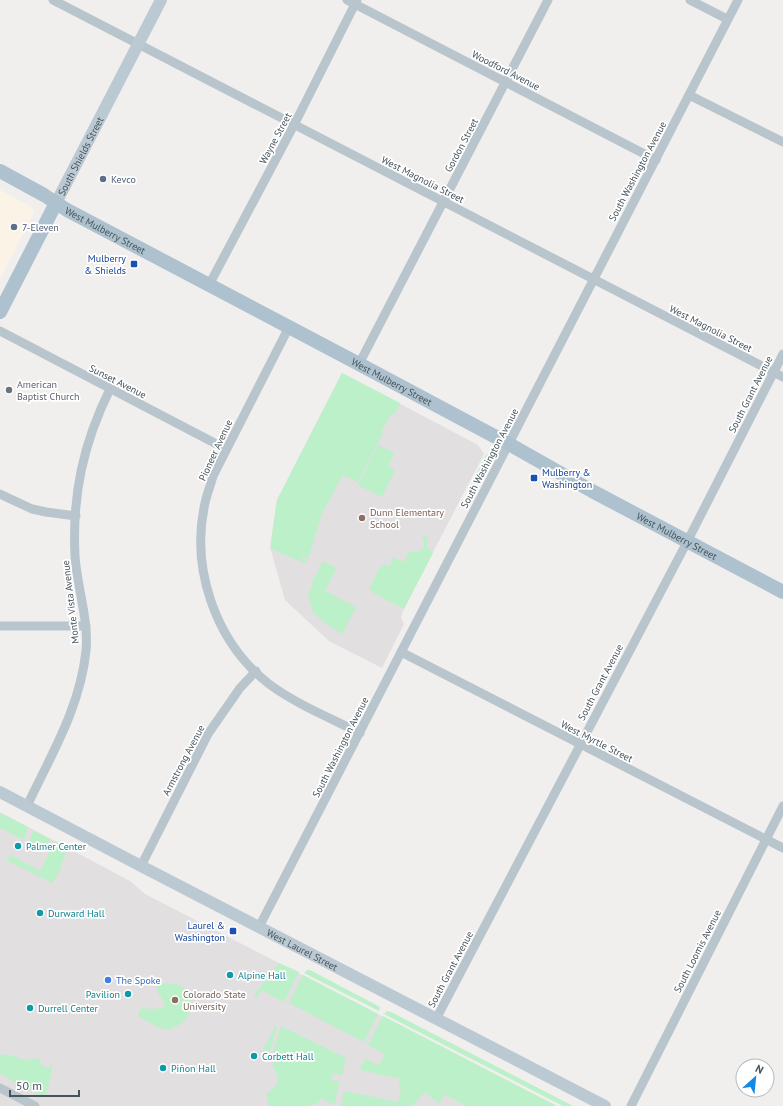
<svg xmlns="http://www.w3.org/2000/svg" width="783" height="1106" font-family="'PT Sans',sans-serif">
	<rect width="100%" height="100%" fill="#f1eeee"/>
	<path fill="#fcf3e7" d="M0,190L30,206L34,211L33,215L0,279Z"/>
	<g fill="#e2dfe1">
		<path d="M342,373L478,445L484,454L404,608L401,618L404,624L382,668L329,641L285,600L270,547L277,500Z"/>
		<path d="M0,812L130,881L145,894L556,1106H0Z"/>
	</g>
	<g fill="#bbf0c9">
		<path d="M342,373L400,403L394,415L391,414L381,432L383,433L358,482L343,475L322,513L308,559L302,557L301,558L307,562V564L271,549L272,535L277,500Z"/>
		<path d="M378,445L394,453L388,466L395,470L382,497L358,485Z"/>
		<path d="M488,454L491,455V460L482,478L475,477L486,455Z"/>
		<path d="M421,535H422L428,537L427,547L433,553L404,609L373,593V591L369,589L379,569L384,564L390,567L393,557L404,562L409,551C421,555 429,545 421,535Z"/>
		<path d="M323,561L337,568L325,591L356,607L342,634L326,624L313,612L308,595L313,585L311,584Z"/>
		<path d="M0,813L28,827L24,840L0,828Z"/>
		<path d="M33,830L50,839L45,851L29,843Z"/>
		<path d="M55,841L68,848L61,865V869L52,883L6,860L11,855L40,871Z"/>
		<path d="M279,963L299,972L284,1002L261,990L256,999L254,995Z"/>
		<path d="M307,970H310L380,1007L379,1011L304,973Z"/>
		<path d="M303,975L378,1014L364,1042L289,1003Z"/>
		<path d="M157,984C164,984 175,982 181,986C202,1000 187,1030 165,1029C159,1029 144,1019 138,1016L141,1008L151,1009L163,1008L165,1004L157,991Z"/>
		<path d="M387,1011L391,1012L573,1106H563L384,1014Z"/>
		<path d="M383,1016L557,1106H475L479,1096L474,1106H466L445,1095L452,1081L439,1104L425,1092L412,1106H341L344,1091L398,1102L401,1088L399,1087L400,1079L360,1070L361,1065L366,1059L379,1065L385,1054L368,1045Z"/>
		<path d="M276,1025L277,1028L270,1050L267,1055L262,1052Z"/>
		<path d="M281,1026L346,1058L342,1075L333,1073L331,1080L339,1082L335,1105L321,1098L318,1103L306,1106H269L266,1093C275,1090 278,1084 278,1075C266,1062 277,1041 281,1026Z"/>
		<path d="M3,1054L17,1057L24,1060L39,1058L41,1064L45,1067H49L53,1064L49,1084L44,1098L0,1074V1056Z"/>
	</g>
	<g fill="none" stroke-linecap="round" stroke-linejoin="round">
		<g stroke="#b9c5cc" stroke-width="9">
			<path d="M53,0L783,377"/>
			<path d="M347,0L656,160"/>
			<path d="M690,0L727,19"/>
			<path d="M689,95L783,142"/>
			<path d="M209,285L294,125L357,0"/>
			<path d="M289,327L213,476C211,484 208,491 206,499C189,566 215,642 269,684C296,704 330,718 360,733"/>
			<path d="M0,331L226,449"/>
			<path d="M359,364L548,0"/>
			<path d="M0,494L32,509L46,512L76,516"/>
			<path d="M0,626H86"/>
			<path d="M401,652L783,848"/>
			<path d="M27,806C51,755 80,708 86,651C89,620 77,587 75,556C72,495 83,444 110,389"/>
			<path d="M141,866L208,734L240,688L256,671"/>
			<path d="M259,927L738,0"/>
			<path d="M436,1019L687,542L783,354"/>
			<path d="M0,1088L35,1106"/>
			<path d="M631,1106L783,806"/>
		</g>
		<g stroke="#bbc9d3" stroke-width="12">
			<path id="s1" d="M56,203L161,0"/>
			<path id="s2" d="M0,792L141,866L605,1106"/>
		</g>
		<g stroke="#adc2ce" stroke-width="14">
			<path id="s3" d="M0,171L44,195L67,210L359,364L509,444L592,491L783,592"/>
			<path d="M0,312L56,203"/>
		</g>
	</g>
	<g fill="#5c6f8a" stroke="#fff" stroke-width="1.5">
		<circle cx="103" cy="179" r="4"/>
		<circle cx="14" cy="227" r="4"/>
	</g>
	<g fill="#1a4fb4" stroke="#fff" stroke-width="1.5">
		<rect x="130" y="260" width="8" height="8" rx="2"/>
		<rect x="530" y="474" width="8" height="8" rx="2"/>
		<rect x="229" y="927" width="8" height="8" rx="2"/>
	</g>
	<circle fill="#6b7280" stroke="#fff" stroke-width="1.5" cx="9" cy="390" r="4"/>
	<g fill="#8d6e63" stroke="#fff" stroke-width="1.5">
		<circle cx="362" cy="518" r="4"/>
		<circle cx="175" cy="1000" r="4"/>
	</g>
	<g fill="#0f9aa8" stroke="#fff" stroke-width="1.5">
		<circle cx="18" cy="846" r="4"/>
		<circle cx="40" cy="913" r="4"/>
		<circle cx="230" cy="975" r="4"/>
		<circle cx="128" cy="994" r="4"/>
		<circle cx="30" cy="1008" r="4"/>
		<circle cx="254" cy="1056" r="4"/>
		<circle cx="163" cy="1068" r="4"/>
	</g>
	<circle fill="#3f7fe0" stroke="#fff" stroke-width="1.5" cx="108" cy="980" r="4"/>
	<g text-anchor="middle" stroke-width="3.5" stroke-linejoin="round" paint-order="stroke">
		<g font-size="10" fill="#46545c" stroke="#fff">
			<text transform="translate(506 70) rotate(27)" y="4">Woodford Avenue</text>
			<text transform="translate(275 138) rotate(-62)" y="4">Wayne Street</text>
			<text transform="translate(461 145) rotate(-62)" y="4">Gordon Street</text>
			<text dy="4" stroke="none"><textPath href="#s1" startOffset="53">South Shields Street</textPath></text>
			<text transform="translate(637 171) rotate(-62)" y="4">South Washington Avenue</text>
			<text transform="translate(423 179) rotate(27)" y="4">West Magnolia Street</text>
			<text dy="4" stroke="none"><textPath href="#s3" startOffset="121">West Mulberry Street</textPath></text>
			<text transform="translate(711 328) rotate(27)" y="4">West Magnolia Street</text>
			<text transform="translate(118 381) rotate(27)" y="4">Sunset Avenue</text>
			<text dy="4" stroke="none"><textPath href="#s3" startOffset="445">West Mulberry Street</textPath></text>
			<text transform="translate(750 394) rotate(-63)" y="4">South Grant Avenue</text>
			<text transform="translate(215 450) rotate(-65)" y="4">Pioneer Avenue</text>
			<text transform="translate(489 458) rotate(-62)" y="4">South Washington Avenue</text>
			<text dy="4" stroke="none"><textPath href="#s3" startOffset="769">West Mulberry Street</textPath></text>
			<text transform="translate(70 602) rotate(-97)" y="4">Monte Vista Avenue</text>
			<text transform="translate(600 682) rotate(-62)" y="4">South Grant Avenue</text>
			<text transform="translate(597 741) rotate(27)" y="4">West Myrtle Street</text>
			<text transform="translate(340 747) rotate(-63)" y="4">South Washington Avenue</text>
			<text transform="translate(183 760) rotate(-62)" y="4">Armstrong Avenue</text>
			<text dy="4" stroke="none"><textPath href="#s2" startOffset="341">West Laurel Street</textPath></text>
			<text transform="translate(697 951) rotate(-63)" y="4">South Loomis Avenue</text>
			<text transform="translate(450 969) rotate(-62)" y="4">South Grant Avenue</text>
		</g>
		<g font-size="10" fill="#4e5e75" stroke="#fff" text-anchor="start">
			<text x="111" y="183">Kevco</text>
			<text x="22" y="231">7-Eleven</text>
		</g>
		<g font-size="10" fill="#164399" stroke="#fff" text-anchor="end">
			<text x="126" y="262">Mulberry<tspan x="126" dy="12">&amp; Shields</tspan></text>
			<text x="542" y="476" text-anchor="start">Mulberry &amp;<tspan x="542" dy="12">Washington</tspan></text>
			<text x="225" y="929">Laurel &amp;<tspan x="225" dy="12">Washington</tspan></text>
		</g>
		<g font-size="10" fill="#5b616d" stroke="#fff" text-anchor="start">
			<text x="17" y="388">American<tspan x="17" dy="12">Baptist Church</tspan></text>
		</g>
		<g font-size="10" fill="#785e54" stroke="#fff" text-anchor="start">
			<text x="370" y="516">Dunn Elementary<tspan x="370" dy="12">School</tspan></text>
			<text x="183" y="998">Colorado State<tspan x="183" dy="12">University</tspan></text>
		</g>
		<g font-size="10" fill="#0d838f" stroke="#fff" text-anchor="start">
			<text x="26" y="850">Palmer Center</text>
			<text x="48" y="917">Durward Hall</text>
			<text x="238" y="979">Alpine Hall</text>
			<text x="120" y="998" text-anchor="end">Pavilion</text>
			<text x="38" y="1012">Durrell Center</text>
			<text x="262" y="1060">Corbett Hall</text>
			<text x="171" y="1072">Piñon Hall</text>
		</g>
		<g font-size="10" fill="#366cbe" stroke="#fff" text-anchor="start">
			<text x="116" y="984">The Spoke</text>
		</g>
	</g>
	<g transform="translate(755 1078) rotate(27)"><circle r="19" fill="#ffffff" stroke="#b5bbbe"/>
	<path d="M0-3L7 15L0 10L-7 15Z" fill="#1389e6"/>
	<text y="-6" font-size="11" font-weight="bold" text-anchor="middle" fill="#46545c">N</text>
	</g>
	<path d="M10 1090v6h69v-6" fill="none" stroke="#46545c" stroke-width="2"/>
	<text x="16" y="1090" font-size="12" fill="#46545c" stroke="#ffffff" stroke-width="3" paint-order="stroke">50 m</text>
</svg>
